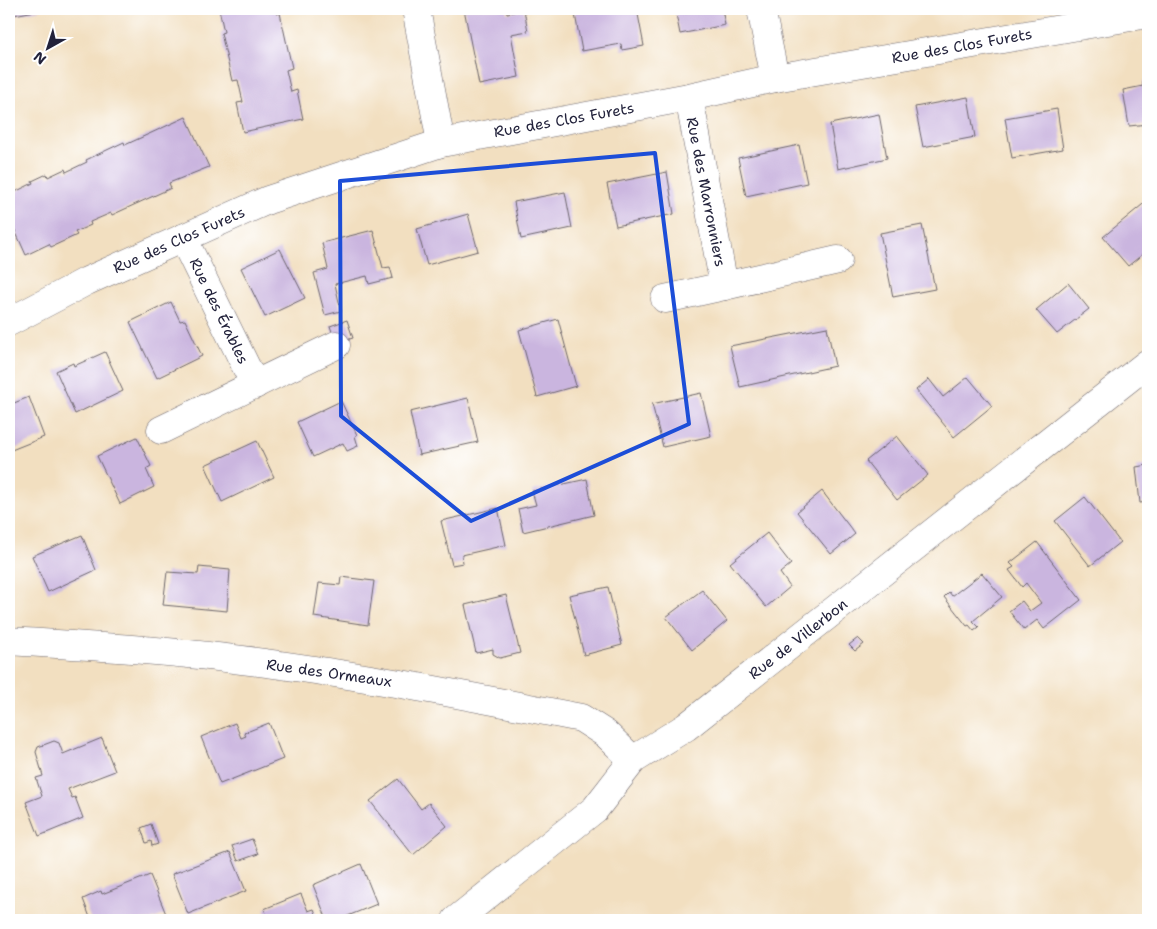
<svg xmlns="http://www.w3.org/2000/svg" width="1157" height="929" font-family="'Shantell Sans',sans-serif">
	<rect width="100%" height="100%" fill="#fff"/>
	<filter id="ink" filterUnits="userSpaceOnUse"><feTurbulence type="fractalNoise" baseFrequency=".02" numOctaves="2"/><feDisplacementMap in="SourceGraphic" scale="10" xChannelSelector="R" yChannelSelector="G"/><feConvolveMatrix kernelMatrix="1 2 1 2 8 2 1 2 1" color-interpolation-filters="sRGB"/></filter>
	<filter id="wash" filterUnits="userSpaceOnUse"><feTurbulence type="fractalNoise" baseFrequency=".0096" numOctaves="4" result="noise"/><feDisplacementMap in="SourceGraphic" scale="20" xChannelSelector="R" yChannelSelector="G"/><feGaussianBlur stdDeviation="1.12" result="paint"/><feColorMatrix in="noise" values="0 0 0 0 0 0 0 0 0 0 0 0 0 0 0 0 0 1.4 0 .05"/><feComposite in="paint" operator="in"/></filter>
	<g filter="url(#wash)">
		<rect width="100%" height="100%" fill="#f2dfc0"/>
		<g id="blocks">
			<g fill="#cab5df">
				<path d="M9,9H40V10L9,16Z"/>
				<path d="M219,9H276L277,14L280,13L292,68L286,70L291,92L297,90L303,119L243,132L237,103L243,102L238,80L232,81L221,33L224,32Z"/>
				<path d="M464,9H506L507,13L524,10L528,31L511,34L519,77L479,85Z"/>
				<path d="M574,9H637L644,46L622,50L621,44L582,51Z"/>
				<path d="M675,9H722L725,25L680,34Z"/>
				<path d="M1143,81H1148V124L1129,126L1123,90L1143,86Z"/>
				<path d="M968,97L975,137L923,147L915,107Z"/>
				<path d="M1057,109L1063,149L1012,158L1005,118Z"/>
				<path d="M879,114L887,158L838,169L830,124Z"/>
				<path d="M186,117L209,167L169,183L171,188L125,209L112,215L111,213L90,222L91,225L75,232L77,235L51,247L49,244L26,255L9,217V195L33,183L32,181L47,174L48,177L65,169L66,172L87,162L86,160L124,142L125,145Z"/>
				<path d="M799,145L807,183L746,196L738,158Z"/>
				<path d="M667,172L674,214L616,226L607,184Z"/>
				<path d="M565,192L572,228L521,239L514,202Z"/>
				<path d="M1148,200V250L1128,266L1103,237Z"/>
				<path d="M468,214L478,251L427,265L417,229Z"/>
				<path d="M922,225L935,289L893,297L880,233Z"/>
				<path d="M373,230L383,268L390,267L393,278L369,284L367,276L335,284L341,311L325,315L314,273L328,269L322,243Z"/>
				<path d="M280,249L305,298L265,317L241,268Z"/>
				<path d="M1068,283L1089,309L1057,334L1036,310Z"/>
				<path d="M171,302L180,321L185,320L202,356L157,378L130,322Z"/>
				<path d="M558,319L576,386L537,397L519,330Z"/>
				<path d="M347,320L353,338L336,343L330,326Z"/>
				<path d="M827,327L835,366L740,387L730,346Z"/>
				<path d="M105,352L123,391L75,414L56,371L73,363L74,366Z"/>
				<path d="M968,377L992,406L954,437L916,390L929,379L943,397Z"/>
				<path d="M701,393L711,436L663,447L652,404Z"/>
				<path d="M29,397L44,437L9,451V405Z"/>
				<path d="M468,398L478,442L419,455L410,412Z"/>
				<path d="M341,401L357,435L355,436L358,446L347,451L343,443L313,457L297,422Z"/>
				<path d="M897,436L928,475L897,500L866,461Z"/>
				<path d="M137,437L151,466L146,469L154,487L120,504L97,456Z"/>
				<path d="M257,441L274,477L222,502L205,465Z"/>
				<path d="M1148,465V502L1140,503L1136,467Z"/>
				<path d="M587,479L594,515L523,532L518,509L536,505L532,491Z"/>
				<path d="M822,491L855,534L831,554L797,512Z"/>
				<path d="M1085,497L1120,542L1090,566L1055,521Z"/>
				<path d="M498,508L506,545L462,555L463,563L452,565L441,521Z"/>
				<path d="M767,533L791,564L780,573L790,587L766,607L730,563Z"/>
				<path d="M82,535L96,570L48,592L32,556Z"/>
				<path d="M1037,542L1081,600L1044,629L1037,620L1024,630L1009,611L1022,601L1030,611L1041,603L1026,583L1022,587L1009,570L1014,567L1010,563Z"/>
				<path d="M199,567L230,570L227,611L163,605L167,572L198,574Z"/>
				<path d="M982,573L1002,597L973,621L979,627L974,631L969,625L967,626L944,597L949,592L952,596Z"/>
				<path d="M341,577L374,581L368,625L314,617L319,583L340,585Z"/>
				<path d="M608,587L622,645L584,655L569,595Z"/>
				<path d="M702,590L727,621L692,650L666,617Z"/>
				<path d="M506,595L520,653L500,658L493,654V649L476,653L465,605Z"/>
				<path d="M858,638L864,644L855,651L849,645Z"/>
				<path d="M235,723L241,738L246,736L244,733L269,723L283,759L220,784L201,737Z"/>
				<path d="M102,738L115,771L68,789L72,798L75,797L83,818L39,836L26,802L42,796L36,778L43,776L36,752L38,747L54,741L59,743L63,754Z"/>
				<path d="M398,779L421,809L429,803L447,826L413,855L370,801Z"/>
				<path d="M151,824L158,844L152,846L151,841L146,843L141,828Z"/>
				<path d="M252,839L258,854L238,861L232,846Z"/>
				<path d="M230,852L246,891L188,914L172,874Z"/>
				<path d="M361,864L377,904L338,920H327L313,885Z"/>
				<path d="M150,875L166,914L151,920H91L83,899L101,891L102,894Z"/>
				<path d="M301,894L308,911L314,909L318,919L314,920H269L264,909Z"/>
			</g>
		</g>
	</g>
	<g filter="url(#ink)">
		<use href="#blocks" fill-opacity="0" stroke="#6b646a" stroke-width="1"/>
		<g fill="none" stroke-linecap="round" stroke-linejoin="round">
			<g stroke="#6b646a" stroke-width="29">
				<g id="minor">
					<path d="M416,9L441,143"/>
					<path d="M761,9L775,78"/>
					<path d="M183,238L255,385"/>
					<path d="M724,286L838,260"/>
					<path d="M665,299L724,286L689,97"/>
					<path d="M9,322L87,281L268,200L441,143L689,97L775,78L1148,14"/>
					<path d="M161,430L336,345"/>
					<path d="M9,641C86,646 165,650 242,660C356,674 468,696 581,718L606,734L633,760"/>
					<path d="M456,920L595,809L633,760L686,727L1148,363"/>
				</g>
			</g>
			<use href="#minor" stroke="#fff" stroke-width="28"/>
		</g>
	</g>
	<path fill="none" stroke="#1d4ed8" stroke-width="4" stroke-linejoin="round" d="M655,153L689,424L471,521L341,416L340,181Z"/>
	<g text-anchor="middle" stroke-width="4" stroke-linejoin="round" paint-order="stroke">
		<g font-size="15" fill="#22223b" stroke="#fff">
			<text transform="translate(962 46) rotate(-10)" y="5">Rue des Clos Furets</text>
			<text transform="translate(564 120) rotate(-10)" y="5">Rue des Clos Furets</text>
			<text transform="translate(706 192) rotate(79)" y="5">Rue des Marronniers</text>
			<text transform="translate(179 240) rotate(-24)" y="5">Rue des Clos Furets</text>
			<text transform="translate(219 311) rotate(64)" y="5">Rue des Érables</text>
			<text transform="translate(798 639) rotate(-38)" y="5">Rue de Villerbon</text>
			<text transform="translate(329 673) rotate(8)" y="5">Rue des Ormeaux</text>
		</g>
	</g>
	<rect width="1157" height="929" fill="none" stroke="#fff" stroke-width="30"/>
	<g transform="translate(48 48) rotate(219)" stroke="#ffffff" stroke-width="4" paint-order="stroke">
	<path d="M0-4L9 19L0 12L-9 19Z" fill="#22223b"/>
	<text y="-8" font-size="14" font-weight="bold" text-anchor="middle" fill="#22223b">N</text>
	</g>
</svg>
